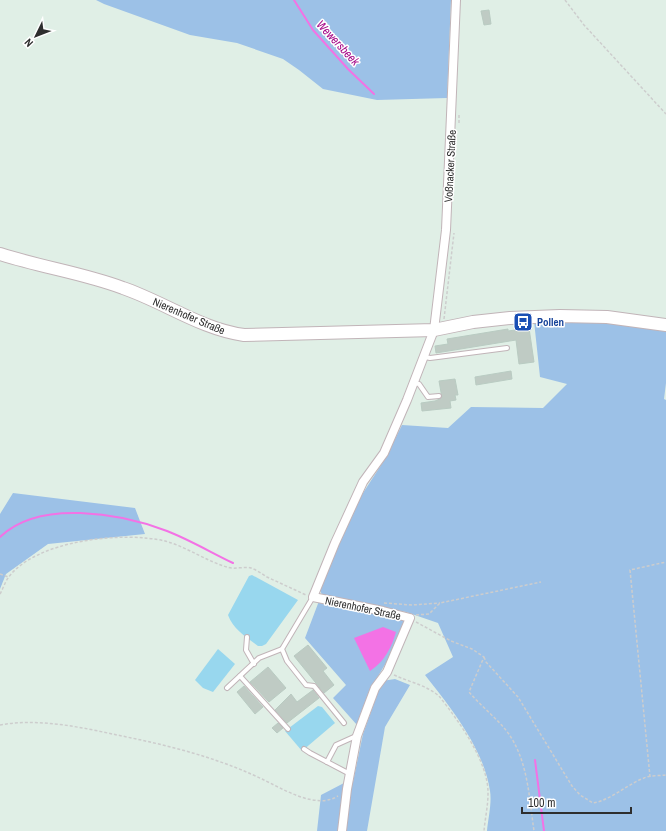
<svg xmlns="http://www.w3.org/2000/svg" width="666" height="831" font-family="'Archivo Narrow',sans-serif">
	<rect width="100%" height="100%" fill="#e0efe6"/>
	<g fill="#9cc1e7">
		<path d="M96,0H451L447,98L377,100L323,89L299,70L283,59L237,43L190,35L191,34L190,35L104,4Z"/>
		<path d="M607,320L666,328V383L664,399L666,400V831H487C488,819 492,803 490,791C484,749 451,708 425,675L453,657L438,623L406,612L323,597L319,588L352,510L385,459L402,425L448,428L471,407L543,408L567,384L540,377L534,321Z"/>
		<path d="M13,493L135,508L145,534L48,544L6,574L0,589V514Z"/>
		<path d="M319,601L364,610L407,620L396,646L377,678L357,725L333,698L346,685L305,638Z"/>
		<path d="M395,679L410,685L385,727L367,831H317L321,795L344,783L353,782L363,734L382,681Z"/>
	</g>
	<g fill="#98d7ee">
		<path d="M252,575L298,600L266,644L262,646H258C246,637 233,629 228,615L249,576Z"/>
		<path d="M218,649L235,664L213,692L203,688L195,680Z"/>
		<path d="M318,706L322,707L335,723L302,751L285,731Z"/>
	</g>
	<path fill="#f372e5" d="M383,627L396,632C392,647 384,662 370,671L354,638Z"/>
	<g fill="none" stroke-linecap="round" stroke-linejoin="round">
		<g stroke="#f372e5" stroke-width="2">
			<path d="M294,0L313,30L348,69L374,94"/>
			<path d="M0,537C39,499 120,513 167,531C188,539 212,553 233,563"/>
			<path d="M535,760L544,831"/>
		</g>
	</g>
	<g fill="#bfcbc4" stroke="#b9cbc2">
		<path d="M489,10L491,24L484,25L481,11Z"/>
		<path d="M529,328L534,362L519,364L516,340L436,353L435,346L448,344L447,339L508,329V331Z"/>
		<path d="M511,371L512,379L476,385L475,377Z"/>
		<path d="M455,379L458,395H455L456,400L450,401L451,408L422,411L421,403L435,401L442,398L439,381Z"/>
		<path d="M308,645L327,668L323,671L334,685L324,693L294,656Z"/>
		<path d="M268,667L286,688L269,702L250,682Z"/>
		<path d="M244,686L263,707L255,714L237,692Z"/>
		<path d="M313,690L319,698L287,723L275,710L291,694L297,702Z"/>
		<path d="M278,723L283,728L277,733L272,728Z"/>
	</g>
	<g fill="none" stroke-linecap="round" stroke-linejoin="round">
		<g stroke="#c1b4b8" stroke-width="6">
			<g id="lane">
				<path d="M425,357L430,358L438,357L507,348"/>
				<path d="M414,383L419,384L428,397L439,396"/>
				<path d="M313,597L282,649L287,661L306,685L314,686L344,723"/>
				<path d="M247,637L246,650L254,664"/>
				<path d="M240,676L288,729"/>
				<path d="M227,688L259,658L282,649"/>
				<path d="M304,749L310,753L350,774"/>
				<path d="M327,762L336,745L356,736"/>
			</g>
		</g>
		<g stroke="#c1b4b8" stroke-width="10">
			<path id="street" d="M342,831L347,789L357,736L375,688L387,672L410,618L383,611L313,597L335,543L363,482L384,453L407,400L434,330L446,230L456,0"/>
		</g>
		<g stroke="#c1b4b8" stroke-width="14">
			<path id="secondary" d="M0,254C40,267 83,273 123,288C164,302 201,329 244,335L434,330L473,322L510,318L560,316L607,317L666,325"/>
		</g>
		<g stroke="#cdcdcd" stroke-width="1.5" stroke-dasharray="3 2" stroke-linecap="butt">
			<path d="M565,0L584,25L666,114"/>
			<path d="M459,123V115"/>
			<path d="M444,319L454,233"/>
			<path d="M0,574L8,577"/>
			<path d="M0,594C3,589 5,582 8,578C35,540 123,531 165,541C187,547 206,561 227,567C234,570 244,566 251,568C257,570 262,574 267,577C280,583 293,589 306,595"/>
			<path d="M384,603L412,605L440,603"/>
			<path d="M416,615L429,614L440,603L541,582"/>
			<path d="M416,622L451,641L472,649L484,657L469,692C480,705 494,716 505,729C528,757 529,797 534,831"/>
			<path d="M484,657L486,662L518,697L572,786L580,795L593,803C611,800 626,785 644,778C650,775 659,776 666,775"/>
			<path d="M394,675C409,682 426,685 439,696C458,720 489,762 488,794C488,806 485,819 484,831"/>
			<path d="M0,725C38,718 80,727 117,735C167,745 216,757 262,779C283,789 316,810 338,796"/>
			<path d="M650,777L630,570L666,562"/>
		</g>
		<use href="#lane" stroke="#fff" stroke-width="4"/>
		<use href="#street" stroke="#fff" stroke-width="8"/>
		<use href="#secondary" stroke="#fff" stroke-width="12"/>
	</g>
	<defs>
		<g id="bus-square" transform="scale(1)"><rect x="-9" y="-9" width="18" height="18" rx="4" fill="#1a4fb4" stroke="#fff"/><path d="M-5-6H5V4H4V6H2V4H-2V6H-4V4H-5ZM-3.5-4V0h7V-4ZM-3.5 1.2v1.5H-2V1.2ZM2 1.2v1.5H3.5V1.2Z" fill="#fff"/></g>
	</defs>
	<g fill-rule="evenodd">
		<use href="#bus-square" x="523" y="322"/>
	</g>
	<g text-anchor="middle" stroke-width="3" stroke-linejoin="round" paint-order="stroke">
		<g font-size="11" fill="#2e2e2e" stroke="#fff">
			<text transform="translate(450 166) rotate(-87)" y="4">Voßnacker Straße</text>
			<text transform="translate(189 316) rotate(23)" y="4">Nierenhofer Straße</text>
			<text transform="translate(363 608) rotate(12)" y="4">Nierenhofer Straße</text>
		</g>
		<g font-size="11" font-weight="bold" fill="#164399" stroke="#fff" text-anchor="start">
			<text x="537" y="326">Pollen</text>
		</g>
		<g font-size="12" font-style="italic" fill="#a60a89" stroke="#fff">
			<text transform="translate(338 43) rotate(47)" y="4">Wewersbeek</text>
		</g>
	</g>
	<g transform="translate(36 36) rotate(227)" stroke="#ffffff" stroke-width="3" paint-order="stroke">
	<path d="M0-3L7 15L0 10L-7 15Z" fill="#2e2e2e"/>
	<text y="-6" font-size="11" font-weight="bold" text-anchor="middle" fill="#2e2e2e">N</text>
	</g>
	<path d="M522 807v6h109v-6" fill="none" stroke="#2e2e2e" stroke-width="2"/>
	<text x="528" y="807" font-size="12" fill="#2e2e2e" stroke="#ffffff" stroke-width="3" paint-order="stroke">100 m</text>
</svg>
